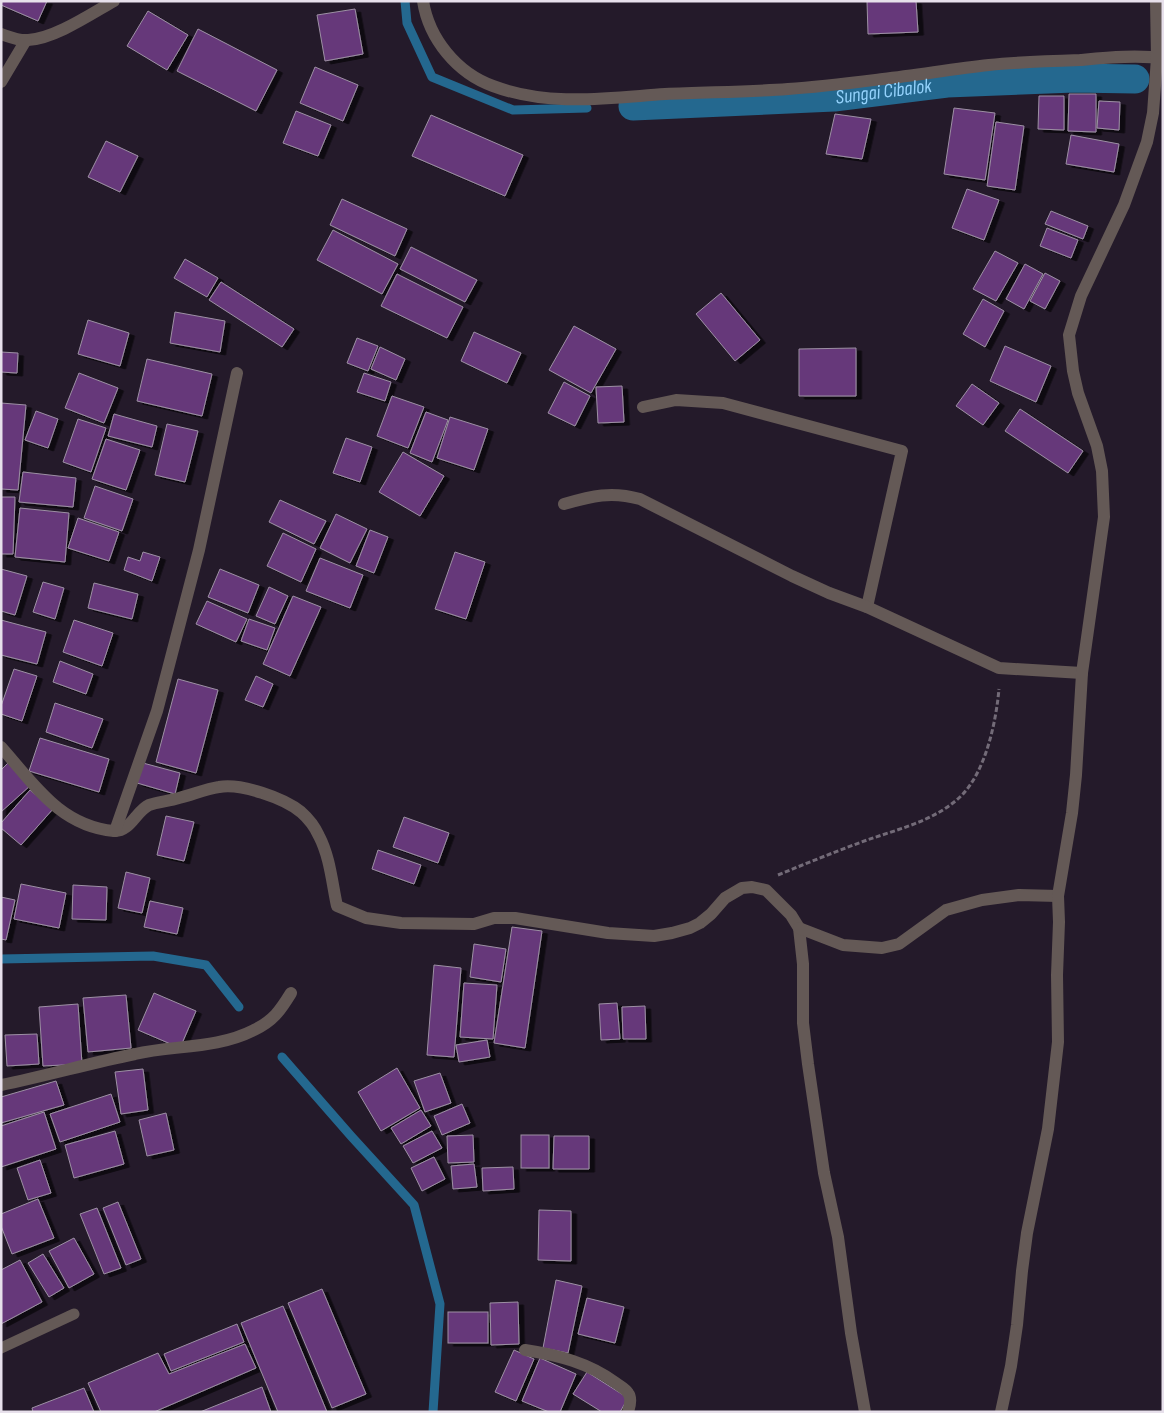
<svg xmlns="http://www.w3.org/2000/svg" width="1164" height="1413" font-family="'Sofia Sans Condensed',sans-serif">
	<defs>
		<filter id="shadow"><feDropShadow dx="5.5" dy="3" stdDeviation="0" flood-color="#0009"/></filter>
	</defs>
	<rect width="100%" height="100%" fill="#241a2a"/>
	<g fill="none" stroke-linecap="round" stroke-linejoin="round">
		<g stroke="#24688f" stroke-width="9">
			<path d="M405,1L407,23L432,77L513,110L587,108"/>
			<path d="M1,959L153,956L206,965L239,1007"/>
			<path d="M282,1057L351,1136L414,1205L440,1304L433,1412"/>
		</g>
		<path stroke="#24688f" stroke-width="29" id="s1" d="M633,106L834,97L947,83L1074,78L1135,79"/>
	</g>
	<g fill="#66397a" stroke="#9d90a4" filter="url(#shadow)">
		<path d="M2,1H47L38,21L1,5Z"/>
		<path d="M867,1H916L918,32L868,34Z"/>
		<path d="M355,9L363,54L325,61L317,15Z"/>
		<path d="M148,11L188,35L167,70L127,46Z"/>
		<path d="M198,29L277,70L256,111L177,71Z"/>
		<path d="M315,67L358,85L343,121L300,103Z"/>
		<path d="M1069,94H1096V132L1068,131Z"/>
		<path d="M1039,96H1064V130L1038,129Z"/>
		<path d="M1099,101L1120,102L1119,130L1097,128Z"/>
		<path d="M954,108L995,113L985,180L944,174Z"/>
		<path d="M296,111L331,125L318,156L283,143Z"/>
		<path d="M835,114L871,119L862,159L826,154Z"/>
		<path d="M431,115L523,155L505,196L412,156Z"/>
		<path d="M996,122L1024,126L1015,190L987,186Z"/>
		<path d="M1071,135L1119,144L1114,172L1066,164Z"/>
		<path d="M106,141L138,156L120,192L88,177Z"/>
		<path d="M967,189L999,200L984,240L952,228Z"/>
		<path d="M342,199L407,229L395,256L330,225Z"/>
		<path d="M1051,211L1088,226L1083,239L1045,224Z"/>
		<path d="M1047,228L1078,240L1071,258L1040,246Z"/>
		<path d="M333,230L398,264L382,294L317,260Z"/>
		<path d="M411,247L477,280L465,302L400,269Z"/>
		<path d="M995,251L1018,263L996,301L973,289Z"/>
		<path d="M185,259L218,278L207,297L174,278Z"/>
		<path d="M1025,264L1043,274L1024,309L1006,299Z"/>
		<path d="M1045,273L1060,281L1045,309L1030,301Z"/>
		<path d="M397,274L463,307L447,338L381,306Z"/>
		<path d="M221,282L294,329L282,347L209,300Z"/>
		<path d="M721,293L760,340L735,361L696,314Z"/>
		<path d="M983,299L1004,311L985,347L963,334Z"/>
		<path d="M175,312L225,321L220,352L170,343Z"/>
		<path d="M88,320L129,333L120,366L78,354Z"/>
		<path d="M574,326L616,349L591,393L549,370Z"/>
		<path d="M474,332L521,353L507,383L461,361Z"/>
		<path d="M357,338L378,346L368,371L347,363Z"/>
		<path d="M1005,346L1051,366L1036,402L990,381Z"/>
		<path d="M380,347L405,359L396,380L371,369Z"/>
		<path d="M856,348V396H799V349Z"/>
		<path d="M1,352L18,353L17,373L1,372Z"/>
		<path d="M147,359L212,374L202,416L137,401Z"/>
		<path d="M79,373L118,388L104,423L65,408Z"/>
		<path d="M364,373L391,382L385,401L357,392Z"/>
		<path d="M564,382L590,396L575,426L548,413Z"/>
		<path d="M972,384L999,403L983,425L956,406Z"/>
		<path d="M622,386L624,422L598,423L596,387Z"/>
		<path d="M392,396L424,407L408,448L377,436Z"/>
		<path d="M1,403L26,405L18,490L1,489Z"/>
		<path d="M1020,409L1083,451L1068,473L1005,431Z"/>
		<path d="M36,411L58,419L48,448L25,440Z"/>
		<path d="M426,412L448,420L432,462L410,453Z"/>
		<path d="M114,414L157,426L152,447L108,436Z"/>
		<path d="M450,417L488,429L474,470L437,458Z"/>
		<path d="M78,419L106,428L91,472L63,462Z"/>
		<path d="M167,424L198,431L185,482L155,475Z"/>
		<path d="M346,438L372,447L360,482L333,473Z"/>
		<path d="M106,439L140,450L126,490L92,479Z"/>
		<path d="M403,452L444,476L420,516L379,492Z"/>
		<path d="M23,472L76,478L73,507L19,502Z"/>
		<path d="M95,486L133,499L122,531L84,518Z"/>
		<path d="M1,497H15L13,554H1Z"/>
		<path d="M280,500L326,521L314,544L269,522Z"/>
		<path d="M20,508L69,513L65,562L15,557Z"/>
		<path d="M336,514L367,529L350,563L320,548Z"/>
		<path d="M78,518L119,532L109,561L68,548Z"/>
		<path d="M370,530L388,537L374,573L356,566Z"/>
		<path d="M283,533L316,549L301,582L267,566Z"/>
		<path d="M143,552L160,557L152,581L124,570L128,557L140,561Z"/>
		<path d="M455,552L485,562L466,619L435,609Z"/>
		<path d="M320,558L363,575L350,608L306,591Z"/>
		<path d="M1,569L27,576L15,615L1,611Z"/>
		<path d="M220,569L259,585L248,613L208,597Z"/>
		<path d="M43,582L64,588L55,619L33,612Z"/>
		<path d="M94,583L138,594L132,619L88,608Z"/>
		<path d="M269,587L288,596L275,624L256,616Z"/>
		<path d="M293,596L321,607L290,676L263,664Z"/>
		<path d="M207,601L247,619L236,642L196,624Z"/>
		<path d="M249,619L275,628L267,650L241,641Z"/>
		<path d="M1,620L46,632L37,664L1,655Z"/>
		<path d="M74,620L113,633L102,666L63,652Z"/>
		<path d="M60,661L93,674L86,694L53,682Z"/>
		<path d="M14,669L37,676L22,721L1,714V706Z"/>
		<path d="M256,676L273,684L263,707L245,700Z"/>
		<path d="M178,679L218,690L196,773L156,762Z"/>
		<path d="M55,703L103,719L92,748L46,732Z"/>
		<path d="M40,738L109,759L99,792L29,771Z"/>
		<path d="M9,762L31,785L1,812V770Z"/>
		<path d="M143,763L180,773L175,794L137,783Z"/>
		<path d="M30,790L53,809L21,845L1,828V823Z"/>
		<path d="M166,816L194,822L184,861L157,855Z"/>
		<path d="M404,817L449,833L438,863L393,847Z"/>
		<path d="M378,850L421,865L414,884L372,869Z"/>
		<path d="M126,872L150,878L142,913L118,908Z"/>
		<path d="M21,884L66,893L59,928L14,919Z"/>
		<path d="M73,885L107,887L106,920L72,919Z"/>
		<path d="M1,897L15,900L6,940L1,939Z"/>
		<path d="M150,901L183,908L177,934L144,927Z"/>
		<path d="M512,927L542,931L525,1048L494,1043Z"/>
		<path d="M474,944L506,949L501,982L470,977Z"/>
		<path d="M434,965L461,968L454,1057L427,1055Z"/>
		<path d="M464,983L497,985L493,1039L460,1037Z"/>
		<path d="M154,993L196,1011L180,1048L138,1030Z"/>
		<path d="M126,995L131,1048L88,1052L83,998Z"/>
		<path d="M617,1003L620,1039L601,1040L599,1004Z"/>
		<path d="M78,1004L82,1064L43,1066L39,1007Z"/>
		<path d="M645,1006L646,1039H623L622,1007Z"/>
		<path d="M37,1034L39,1064L7,1066L5,1035Z"/>
		<path d="M487,1040L490,1057L459,1062L456,1045Z"/>
		<path d="M397,1068L420,1108L381,1131L358,1092Z"/>
		<path d="M143,1069L148,1110L121,1114L115,1072Z"/>
		<path d="M440,1073L451,1103L425,1112L414,1081Z"/>
		<path d="M56,1081L64,1105L1,1123V1097Z"/>
		<path d="M111,1094L120,1122L60,1142L50,1114Z"/>
		<path d="M462,1104L470,1123L442,1135L434,1116Z"/>
		<path d="M421,1110L431,1126L401,1144L391,1128Z"/>
		<path d="M44,1112L56,1149L1,1167V1126Z"/>
		<path d="M166,1113L174,1150L147,1156L139,1120Z"/>
		<path d="M115,1131L124,1164L74,1178L65,1145Z"/>
		<path d="M432,1131L442,1148L413,1163L403,1146Z"/>
		<path d="M473,1135L474,1162L448,1163L447,1136Z"/>
		<rect x="521" y="1135" width="28" height="33"/>
		<path d="M554,1136H589V1169H553Z"/>
		<path d="M434,1157L445,1179L422,1191L411,1168Z"/>
		<path d="M40,1160L51,1193L28,1200L17,1168Z"/>
		<path d="M474,1164L477,1187L453,1189L451,1166Z"/>
		<path d="M513,1167L514,1189L483,1191L482,1168Z"/>
		<path d="M38,1199L54,1238L12,1254L1,1226V1214Z"/>
		<path d="M118,1202L141,1259L126,1265L103,1208Z"/>
		<path d="M97,1208L121,1268L104,1274L80,1214Z"/>
		<path d="M539,1210L571,1211V1261L538,1260Z"/>
		<path d="M74,1238L94,1274L69,1288L49,1251Z"/>
		<path d="M43,1254L64,1288L49,1297L28,1263Z"/>
		<path d="M20,1260L42,1302L1,1324V1270Z"/>
		<path d="M556,1280L582,1286L568,1353L543,1348Z"/>
		<path d="M322,1289L366,1394L332,1408L288,1303Z"/>
		<path d="M587,1298L624,1307L615,1343L578,1334Z"/>
		<path d="M518,1302L519,1344L491,1345L490,1303Z"/>
		<path d="M283,1306L327,1412H278L241,1323Z"/>
		<rect x="448" y="1312" width="40" height="31"/>
		<path d="M237,1324L244,1342L171,1371L164,1354Z"/>
		<path d="M245,1344L256,1368L154,1412H101L88,1383L158,1353L169,1374Z"/>
		<path d="M514,1350L534,1359L516,1401L495,1392Z"/>
		<path d="M540,1358L576,1374L560,1412H549L522,1401Z"/>
		<path d="M587,1372L628,1398L620,1412H602L573,1394Z"/>
		<path d="M262,1387L271,1412H200Z"/>
		<path d="M84,1388L94,1412H33L32,1408Z"/>
	</g>
	<g fill="none" stroke-linecap="round" stroke-linejoin="round">
		<path stroke="#736b78" stroke-width="3" stroke-dasharray="5 2.5" stroke-linecap="butt" d="M778,875C807,863 837,851 867,840C899,829 937,820 962,795C986,770 996,722 999,689"/>
		<path stroke="#645956" stroke-width="11" d="M1,1348L74,1314"/>
		<g stroke="#645956" stroke-width="12">
			<path d="M423,1C429,39 457,73 493,86C549,107 607,98 665,94C706,92 747,92 788,89C820,87 851,83 883,79C918,75 953,69 989,65C1019,62 1049,61 1080,60C1102,58 1141,54 1163,59"/>
			<path d="M1,34C10,37 19,41 28,40C54,39 91,14 114,1"/>
			<path d="M1,82L26,40"/>
			<path d="M643,407L676,400L723,403L902,451L867,607"/>
			<path d="M564,504C592,496 611,491 640,499L792,576L829,593L867,607L999,668L1082,673"/>
			<path d="M1,747C34,784 60,826 114,831C130,832 136,811 149,805C158,802 169,801 179,798C192,795 205,789 219,787C241,783 284,798 301,812C309,819 315,827 319,836C330,857 332,883 337,906L366,918L401,923L474,924L494,918H515L608,933L654,936L672,933L690,928L700,923L711,914L725,898L742,888L752,887L766,890L791,915L799,928L803,964V1023L808,1064L824,1173L838,1237L851,1333L865,1412"/>
			<path d="M115,831L157,711L199,550L237,373"/>
			<path d="M799,928L843,945L882,948L899,944L946,910L982,900L1019,895L1058,896"/>
			<path d="M1,1085C46,1076 90,1063 135,1054C174,1045 217,1049 254,1030C273,1021 280,1011 291,993"/>
			<path d="M525,1350C558,1355 589,1363 616,1383C620,1386 626,1389 628,1393C632,1398 630,1406 628,1412"/>
			<path d="M1001,1412L1011,1366L1017,1325L1022,1271L1027,1233L1048,1129L1058,1042L1057,975L1059,922L1058,896L1072,813L1076,775L1082,673L1104,517L1102,471L1097,446L1078,393L1073,371L1069,335L1081,296L1124,205L1147,142L1153,113L1157,58L1156,1"/>
		</g>
	</g>
	<g text-anchor="middle" stroke-width="5" stroke-linejoin="round" paint-order="stroke">
		<g font-size="20" font-style="italic" fill="#94d2fc" stroke="#1b1020">
			<text dy="7" stroke="none"><textPath href="#s1" startOffset="251">Sungai Cibalok</textPath></text>
		</g>
	</g>
	<rect width="1164" height="1413" fill="none" stroke="#e7e0eb" stroke-width="5"/>
</svg>
